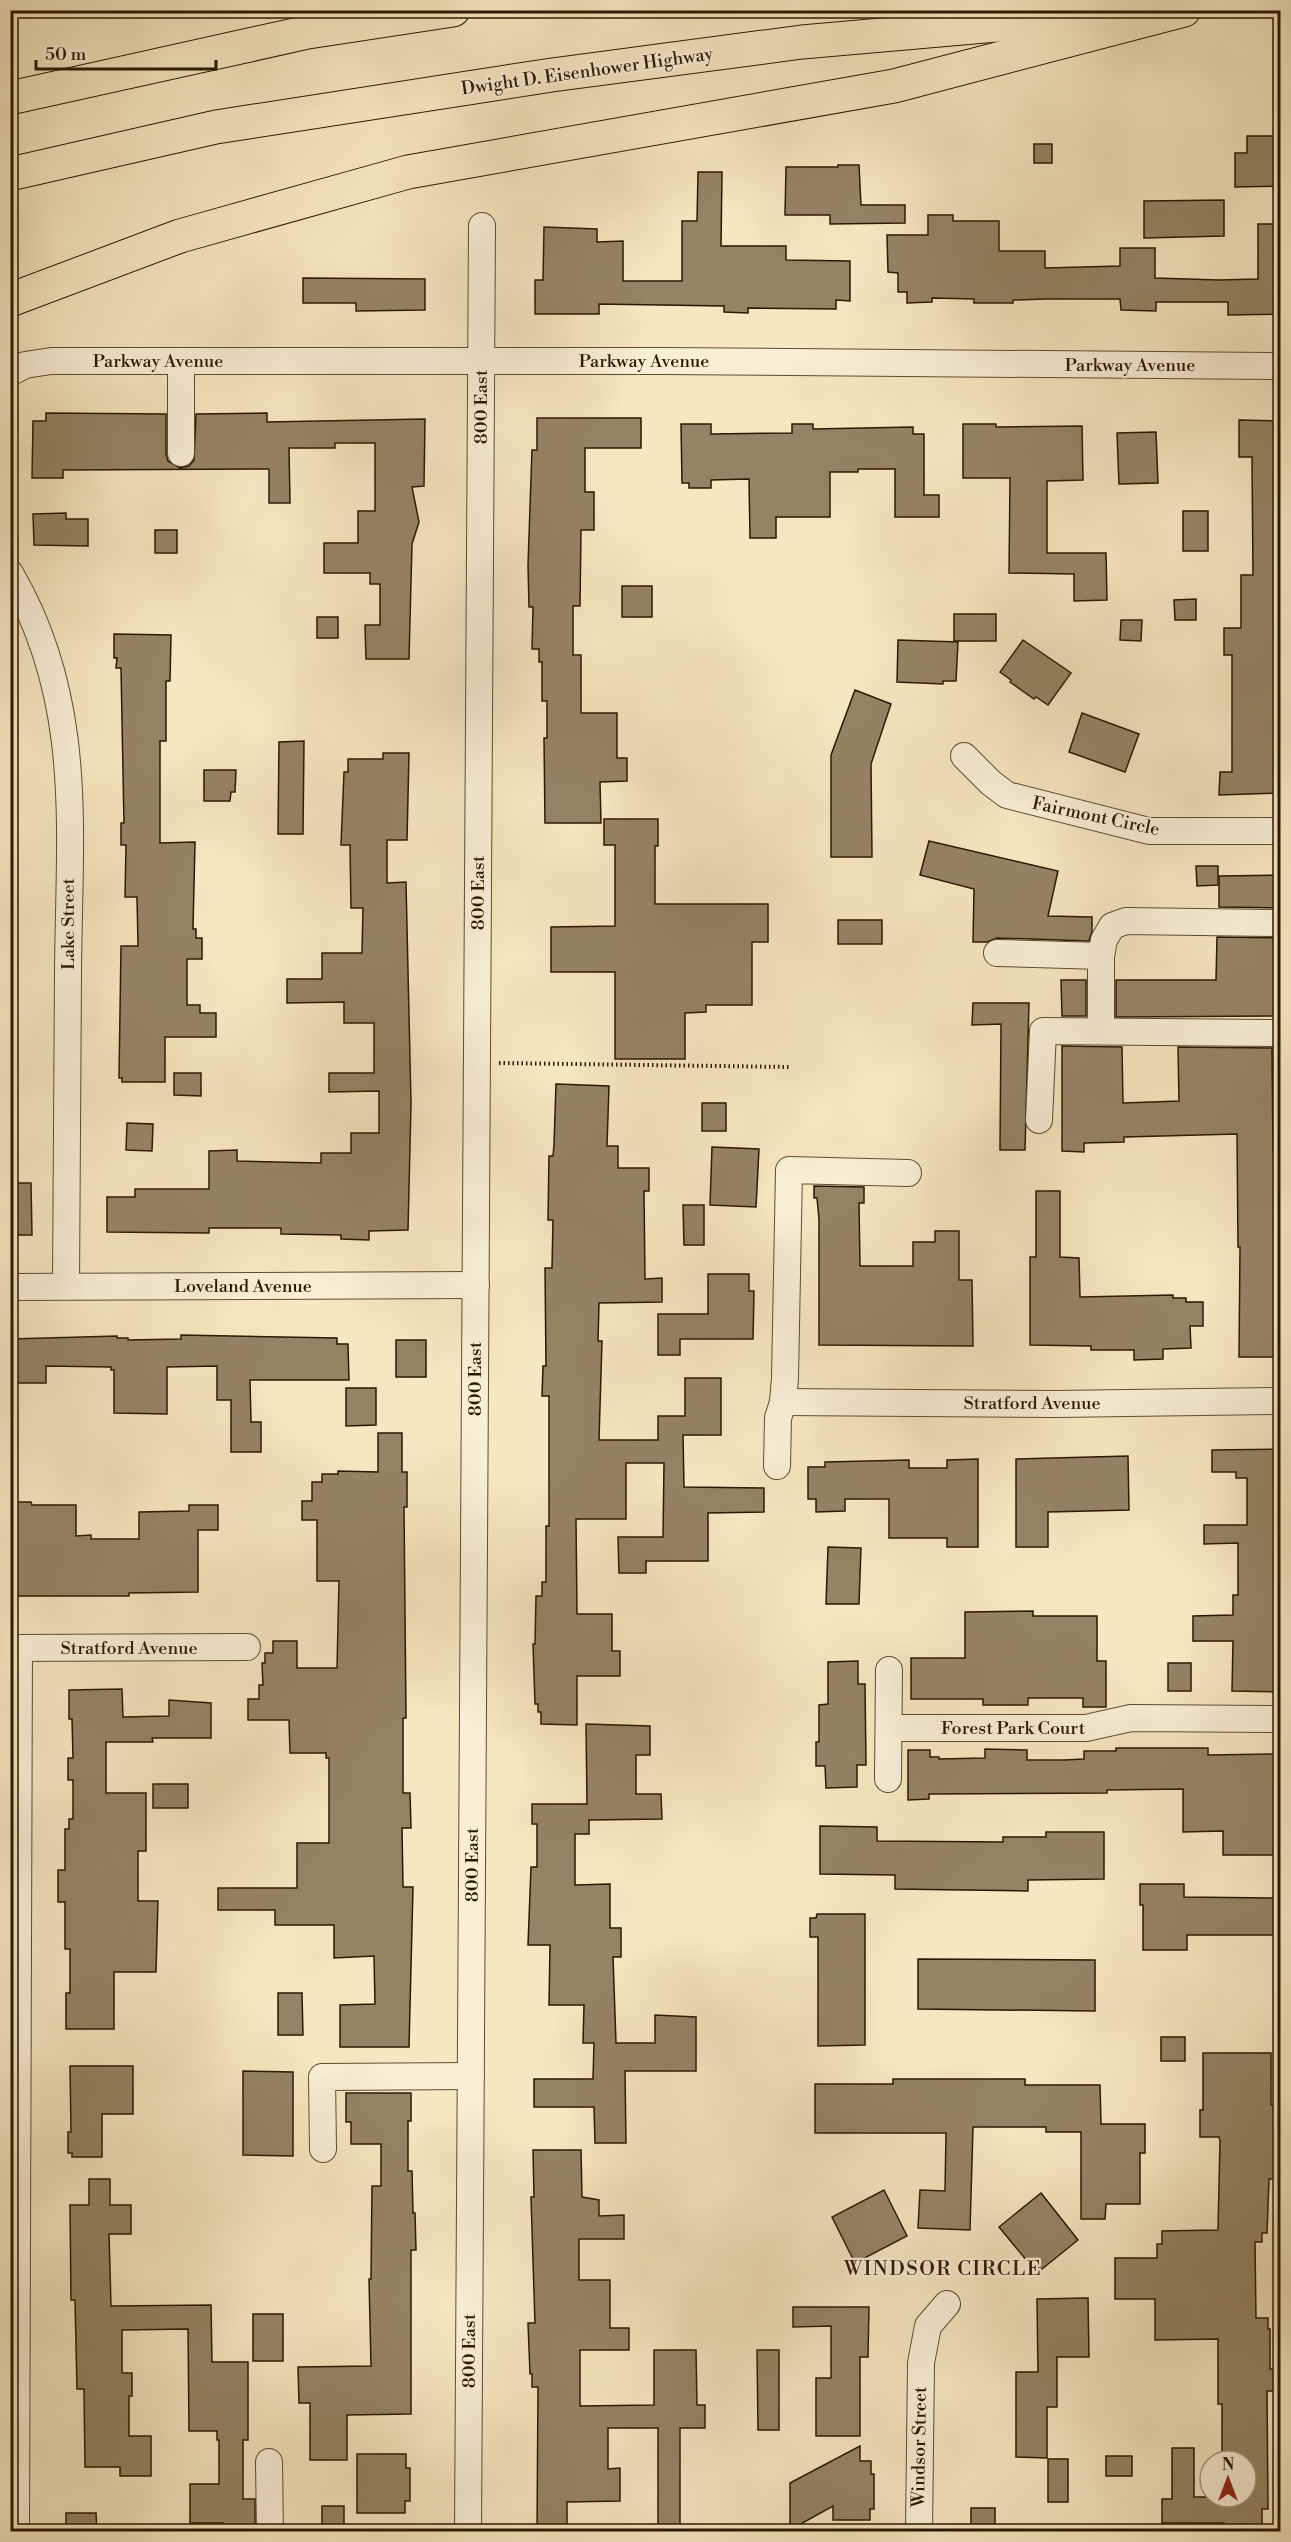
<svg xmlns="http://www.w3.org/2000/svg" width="1291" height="2542" font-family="'Libre Bodoni',serif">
	<rect width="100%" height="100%" fill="#f5e7c0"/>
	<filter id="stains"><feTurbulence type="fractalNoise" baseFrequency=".00333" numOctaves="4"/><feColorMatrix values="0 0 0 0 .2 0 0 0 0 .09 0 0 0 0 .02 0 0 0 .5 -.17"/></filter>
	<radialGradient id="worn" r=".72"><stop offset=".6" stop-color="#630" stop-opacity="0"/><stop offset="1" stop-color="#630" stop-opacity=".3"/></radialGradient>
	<g fill="#948464" stroke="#2b1800" stroke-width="1.5">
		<path d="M1247,136H1281V186L1235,187V153H1247Z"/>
		<rect x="1034" y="144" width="18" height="19"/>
		<path d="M838,165H859L861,205H905V223L830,224V215H785L786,167H838Z"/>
		<path d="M698,172H722L721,246H786V260L850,261V301L836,300V309L748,308V313L724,312V306L599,304V314H535V280H543L544,227L597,229V242L623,241V281H682V221H697Z"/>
		<path d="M1224,200V236L1144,238V201Z"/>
		<path d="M928,215H953V221H999V251H1045V268L1120,266V248H1155V278L1219,280L1258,279V224H1281V314L1228,315V302H1156V311L1121,310L1120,299H1046L1013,300V303H974V299L932,298V302L907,303V292H898V273L888,272L887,235H928Z"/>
		<path d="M303,278L425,279V310L356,311V303H303Z"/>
		<path d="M46,413L166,414V454L168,461L180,468L189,466L194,460L196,414L267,413V422L425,419L424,486L412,487L419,522L412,544L409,659H366L365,625H380V584H370V573H324V543H358V511H375V443H335V448H289L290,503H269V469L63,470V478H32L33,421H46Z"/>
		<path d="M537,418H641V448H585V492H594V530H581L580,606H573V655H581V713H617V758H627V781L600,782L601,823H545L544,738H547V701H542V662H539V649H532L533,607H529L528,565L532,450H537Z"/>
		<path d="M1239,420L1281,421V793L1219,795L1220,772H1232V655H1224V628H1241V575H1253L1252,457H1239Z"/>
		<path d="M681,424H711V434L792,433V424H813V429L913,427V434H924V495H939V517H895V469H858V472H830V517H776V538H750L749,479L711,480V488H689V483H682Z"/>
		<path d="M963,424H996V427L1082,426L1083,480L1047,481V553H1106L1107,600L1074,601V574L1009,573L1010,478H963Z"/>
		<path d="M1156,432L1158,483L1119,484L1117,433Z"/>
		<rect x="1183" y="511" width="25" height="40"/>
		<path d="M66,513V519H88V546L34,545L33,514Z"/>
		<rect x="155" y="530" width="22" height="23"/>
		<rect x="622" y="586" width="30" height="31"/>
		<path d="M1196,599V620H1175L1174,600Z"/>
		<rect x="954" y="614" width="42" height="27"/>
		<rect x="317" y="617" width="21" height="21"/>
		<path d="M1121,620H1142L1141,641L1120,640Z"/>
		<path d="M114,634L171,635L170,681H166V741H160V843L195,842L193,929H196V938H202V959H187V1005H200V1013H216V1037H165V1082H122V1078H119L121,946H138L137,897H125L126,845H121V823H124L121,668H116L117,658H114Z"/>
		<path d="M898,640L958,642L956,681H943V684L897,682Z"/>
		<path d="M1023,640L1071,673L1048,705L1036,697L1034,699L1010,682L1011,680L1000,672Z"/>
		<path d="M855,690L891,704L871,764L872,857H831V755Z"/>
		<path d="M1082,713L1139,734L1125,772L1069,752Z"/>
		<path d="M304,741L303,834H278L279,742Z"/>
		<path d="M383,753H409L407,840H387V883L406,882L411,1104L408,1230L369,1231V1240L341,1239V1235L281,1234V1228H209V1233L107,1232V1197H135V1189H209V1151L237,1150V1161L321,1163V1153H351V1133H379V1091L329,1092V1073H374V1023H344V1002L287,1003V979H322V953H362L363,908H351L350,845H341L344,772H348V759H383Z"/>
		<path d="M204,770H236L235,792H231L230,801H204Z"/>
		<path d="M604,819H658V846H655V904H768V942H752V1005H706V1012L685,1013V1059H615V972H551V927L615,926V845H604Z"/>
		<path d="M929,841L1058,871L1048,916L1092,917V931L1089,941L997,938L987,942H973L974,889L920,875Z"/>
		<path d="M1196,866H1218V885L1197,886Z"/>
		<path d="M1281,875V908L1219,907V876Z"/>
		<rect x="838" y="920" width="44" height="24"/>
		<path d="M1217,937L1281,938V960H1277L1278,1016L1116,1017V980H1216Z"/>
		<path d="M1061,980H1086V1016H1062Z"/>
		<path d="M973,1003H1029L1025,1150H1000L1001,1024L972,1025Z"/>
		<path d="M1062,1046L1122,1047L1123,1103L1179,1101L1178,1047L1272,1048L1273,1152H1281V1357H1239L1240,1247H1238L1237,1134L1124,1137V1142L1084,1143V1152L1062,1151Z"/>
		<path d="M174,1073H201V1096L174,1095Z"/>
		<path d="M556,1084L609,1086L607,1146H618V1168H649V1191H644L645,1279L662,1278V1302L599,1303L598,1341H602L599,1440H658V1416H685V1378H721V1435H683L684,1487L764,1488V1512L708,1513V1561H646V1573H619L618,1537H663L664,1463H626V1519H576L577,1614H612V1651H620V1676H577V1725L541,1724V1712H538V1704H535L533,1644H535L536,1596H542V1582H546V1526H549V1396H542L543,1366H546L545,1268H552L553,1220H548L549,1156H553L554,1145Z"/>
		<rect x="702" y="1103" width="24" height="28"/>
		<path d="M127,1123L153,1124L152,1151L126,1150Z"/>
		<path d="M712,1147L759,1149L756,1207L710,1205Z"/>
		<path d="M10,1183H31L32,1235H10Z"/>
		<path d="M814,1186L864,1187V1203H859L860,1266H913V1242H935V1231H959V1280H972L973,1346L819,1345V1219L817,1198H814Z"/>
		<path d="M1036,1191H1060V1257L1079,1258L1080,1297L1173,1295V1298H1186V1302H1203V1326H1190L1191,1348L1163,1349V1359L1134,1360V1350H1091V1346L1030,1345V1257H1036Z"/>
		<path d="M683,1205H704V1245H684Z"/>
		<path d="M708,1274H749V1291H754L753,1339H680V1355H658V1314H708Z"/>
		<path d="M181,1335L337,1338V1344H348L349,1380H250L251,1422H261V1452H231V1400H217V1366L167,1367V1414L114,1413V1370H111V1367L46,1366V1383H10V1339L117,1336V1338H128V1340L181,1339Z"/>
		<rect x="396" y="1340" width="30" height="37"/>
		<path d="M346,1388H376V1425L346,1426Z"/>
		<path d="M378,1433H402V1472H407V1507H404L406,1718H403V1793H410L411,1828H402L403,1887H413L409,2047H340V2005L375,2004L374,1956L334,1958V1925H275V1910H218V1888H297V1843H329V1758H326V1753H290L289,1720H248V1699H259V1685H263L262,1663H265V1653H273V1641H297V1668H337L339,1581H317V1520H302V1501H312V1482H322V1474H338V1471L378,1472Z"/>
		<path d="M1281,1449V1692L1232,1691L1233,1641H1193V1616L1233,1615V1595H1238V1543L1204,1544V1525H1247V1478H1236V1472H1212V1450Z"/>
		<path d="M1128,1456L1129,1510L1048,1512V1547H1016V1459Z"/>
		<path d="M978,1459V1547H947V1538H889V1499H845V1511L816,1512V1499H808V1467H825V1462L909,1460V1468H947V1460Z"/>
		<path d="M10,1502H31L32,1505H76V1536L91,1535V1539H139V1512L189,1511V1505H218V1530H198V1592L129,1593V1596H10Z"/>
		<path d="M828,1547L861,1548L859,1604H826Z"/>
		<path d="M1033,1611V1616H1097V1661H1106V1707H1083V1698H1028V1705H983V1699H911V1658H965V1612Z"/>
		<path d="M858,1661V1684H865L866,1765H857V1787L826,1788L825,1766H816V1742H819V1705L828,1704V1662Z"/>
		<rect x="1168" y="1663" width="23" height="28"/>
		<path d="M122,1689L123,1717L169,1716V1700L211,1703V1738H152L153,1742H106V1793H146V1851H138V1901H158L156,1972H114V2029H66V1993H70V1949H65V1902H58V1870H65V1829H69V1819H73V1780H68V1758H73L72,1719H69V1690Z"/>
		<path d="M586,1724L650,1726V1755H636V1794H661L662,1819L589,1820V1834H575V1885L610,1884V1928H621V1957H613L616,2043H655V2015L696,2017V2071H625L626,2143H595L594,2107H534V2079H593L594,2043H583L584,2005H549L550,1945H528L531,1867H537V1824H532V1804H587Z"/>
		<path d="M1116,1748H1208V1755L1281,1754V1855H1223V1831L1183,1832V1789L1107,1790V1793L929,1794V1799L908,1800V1750H930V1757H939V1759L985,1758V1749L1027,1750V1760H1064L1084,1759V1751H1116Z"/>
		<rect x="153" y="1784" width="35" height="24"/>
		<path d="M820,1826L877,1827V1841L1003,1842V1837H1046V1832H1104V1879L1028,1880V1891L895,1889V1875L820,1874Z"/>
		<path d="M1140,1884H1184V1897L1281,1898V1935H1187V1950H1143V1905H1140Z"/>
		<path d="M817,1914H865V2045L818,2046V1937H810V1918H816Z"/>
		<path d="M918,1959L1095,1960V2011L918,2009Z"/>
		<path d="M278,1993H302L303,2035H278Z"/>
		<rect x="1161" y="2037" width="24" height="24"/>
		<path d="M1203,2053H1271V2105H1280V2129H1277V2179H1269L1267,2233H1262V2242H1255L1256,2318H1268V2329H1270V2369H1275L1276,2391H1267L1268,2509H1262V2532H1224V2523H1162V2499H1172V2448H1194V2497H1246V2458H1222V2404H1218V2339L1155,2340V2299H1115V2258H1157V2244H1162V2231L1218,2230L1220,2141L1219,2137H1200V2110H1203Z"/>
		<path d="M70,2066H133V2114H102V2157H72V2153H68V2132H71Z"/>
		<path d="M243,2071L293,2072V2156L243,2155Z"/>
		<path d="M893,2079H1025V2085H1100L1101,2124H1145V2153H1140V2204H1106L1105,2219H1081V2132H1046V2127H973L970,2230L918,2228L920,2190L945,2191L946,2133H815V2084H893Z"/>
		<path d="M346,2093H411V2121H408V2171H412L413,2213H415L416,2250H411V2414L347,2415V2460H310V2403H299L298,2367L371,2366L369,2279H371L372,2186H381V2144H351V2122H346Z"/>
		<path d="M533,2150H581L582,2197L599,2200V2216L624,2215V2239H579V2280H610V2328H629V2350H580V2406L654,2405V2350H696L697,2405H705V2428H680V2532H658V2428H608V2469L620,2468V2501L567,2502V2532H537L538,2387H532V2374H530L528,2323H535L531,2197H534Z"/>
		<path d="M89,2179H110V2205H131V2234H109L111,2306L211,2305L212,2362H248V2440H243V2499H255V2532H223V2523H190V2484H219V2440H217V2431H189L188,2329L122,2330V2373H132V2396H129V2436H151V2476H120V2467H85L84,2389H77L75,2300H71L70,2205H89Z"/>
		<path d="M884,2190L907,2236L855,2263L832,2217Z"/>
		<path d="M1041,2193L1078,2240L1037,2273L999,2227Z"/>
		<path d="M1088,2298L1089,2357H1057V2407H1047V2458L1016,2457V2372H1038L1037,2299Z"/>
		<path d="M793,2307H869L868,2357H860V2436H816V2378H831V2326L793,2327Z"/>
		<rect x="253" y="2314" width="30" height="47"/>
		<path d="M757,2350H779V2430H758Z"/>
		<path d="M860,2446V2461H871V2474H874V2509H870V2520H833V2506L790,2530V2483Z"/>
		<path d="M357,2454H406V2468H410V2501H405V2513H357Z"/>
		<rect x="1106" y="2456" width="26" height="20"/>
		<rect x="1048" y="2459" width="20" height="43"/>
		<rect x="322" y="2506" width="22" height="23"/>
		<rect x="971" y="2508" width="24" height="24"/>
		<path d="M66,2513H96L97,2532H66Z"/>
	</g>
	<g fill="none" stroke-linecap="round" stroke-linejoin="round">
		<g stroke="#5e4c30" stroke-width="28">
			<g id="minor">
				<path d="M181,361V453"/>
				<path d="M10,373L25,365L51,361H663L1280,366"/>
				<path d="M10,573C85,701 69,831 68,972C68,1077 67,1182 66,1286"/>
				<path d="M964,756L991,783L1007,795L1149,831H1280"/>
				<path d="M997,953L1101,956V1030"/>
				<path d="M1101,956L1104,940L1112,926L1126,921L1280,923"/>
				<path d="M1039,1120L1043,1031L1280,1033"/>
				<path d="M10,1287L476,1285"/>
				<path d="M783,1402L1056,1404L1280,1401"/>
				<path d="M777,1466L778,1418L783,1402L785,1378L789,1170L908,1173"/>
				<path d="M10,1648L247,1647"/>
				<path d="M889,1728H1086L1131,1718L1280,1719"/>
				<path d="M888,1779L889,1670"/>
				<path d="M323,2149L322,2077L471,2076"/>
				<path d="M269,2462L270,2532"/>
				<path d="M16,2532L19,1648"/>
				<path d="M468,2532L482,226"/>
				<path d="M919,2532L921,2363L928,2326L947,2304"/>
			</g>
		</g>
		<g stroke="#2b1800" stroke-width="35">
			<g id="highway">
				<path d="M10,98L308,32L453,10"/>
				<path d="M10,174L216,127L552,75L802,42L1100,16"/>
				<path d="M10,300L180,236L408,172L894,86L1184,10"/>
			</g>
		</g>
		<path stroke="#2b1800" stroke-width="4" stroke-dasharray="1.5 3" stroke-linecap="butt" d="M499,1063L790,1067"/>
		<use href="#minor" stroke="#f8efd6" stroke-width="26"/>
		<use href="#highway" stroke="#f5e7c0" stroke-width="33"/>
	</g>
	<g text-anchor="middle" stroke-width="4.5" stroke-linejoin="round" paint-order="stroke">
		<g font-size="18" fill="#2b1800" stroke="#f8efd6">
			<text transform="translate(587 71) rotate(-8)" y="6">Dwight D. Eisenhower Highway</text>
			<text x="158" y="367">Parkway Avenue</text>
			<text x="644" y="367">Parkway Avenue</text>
			<text x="1130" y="371">Parkway Avenue</text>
			<text transform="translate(481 407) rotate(-90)" y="6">800 East</text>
			<text transform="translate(1096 816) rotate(12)" y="6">Fairmont Circle</text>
			<text transform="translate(478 893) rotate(-90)" y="6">800 East</text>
			<text transform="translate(68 924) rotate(-90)" y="6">Lake Street</text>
			<text x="243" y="1292">Loveland Avenue</text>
			<text transform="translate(475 1379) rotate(-90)" y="6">800 East</text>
			<text x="1032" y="1409">Stratford Avenue</text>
			<text x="129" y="1654">Stratford Avenue</text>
			<text x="1013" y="1734">Forest Park Court</text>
			<text transform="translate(472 1865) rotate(-90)" y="6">800 East</text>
			<text transform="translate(469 2351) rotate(-90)" y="6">800 East</text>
			<text transform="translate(919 2447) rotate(-89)" y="6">Windsor Street</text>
		</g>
		<g font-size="20" letter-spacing="1.5" fill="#2b1800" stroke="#f8efd6">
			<text x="943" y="2275">WINDSOR CIRCLE</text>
		</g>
	</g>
	<rect width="1291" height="2542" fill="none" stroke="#f5e7c0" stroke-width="36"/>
	<rect x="12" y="12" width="1267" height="2518" fill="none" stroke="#2b1800" stroke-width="3"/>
	<rect x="18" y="18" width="1255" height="2506" fill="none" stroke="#2b1800" stroke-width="1.5"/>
	<g transform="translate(1228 2479)"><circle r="28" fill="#f8efd6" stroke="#a69980" stroke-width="1.5"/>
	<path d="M0-4.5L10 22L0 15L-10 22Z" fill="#8f2418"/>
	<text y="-9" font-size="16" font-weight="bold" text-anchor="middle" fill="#2b1800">N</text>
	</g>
	<path d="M36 60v9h180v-9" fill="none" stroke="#2b1800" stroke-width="3"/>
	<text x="45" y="60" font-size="18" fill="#2b1800" stroke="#f8efd6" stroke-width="4.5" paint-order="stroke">50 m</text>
	<rect width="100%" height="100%" filter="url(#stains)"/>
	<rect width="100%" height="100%" fill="url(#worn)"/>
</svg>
